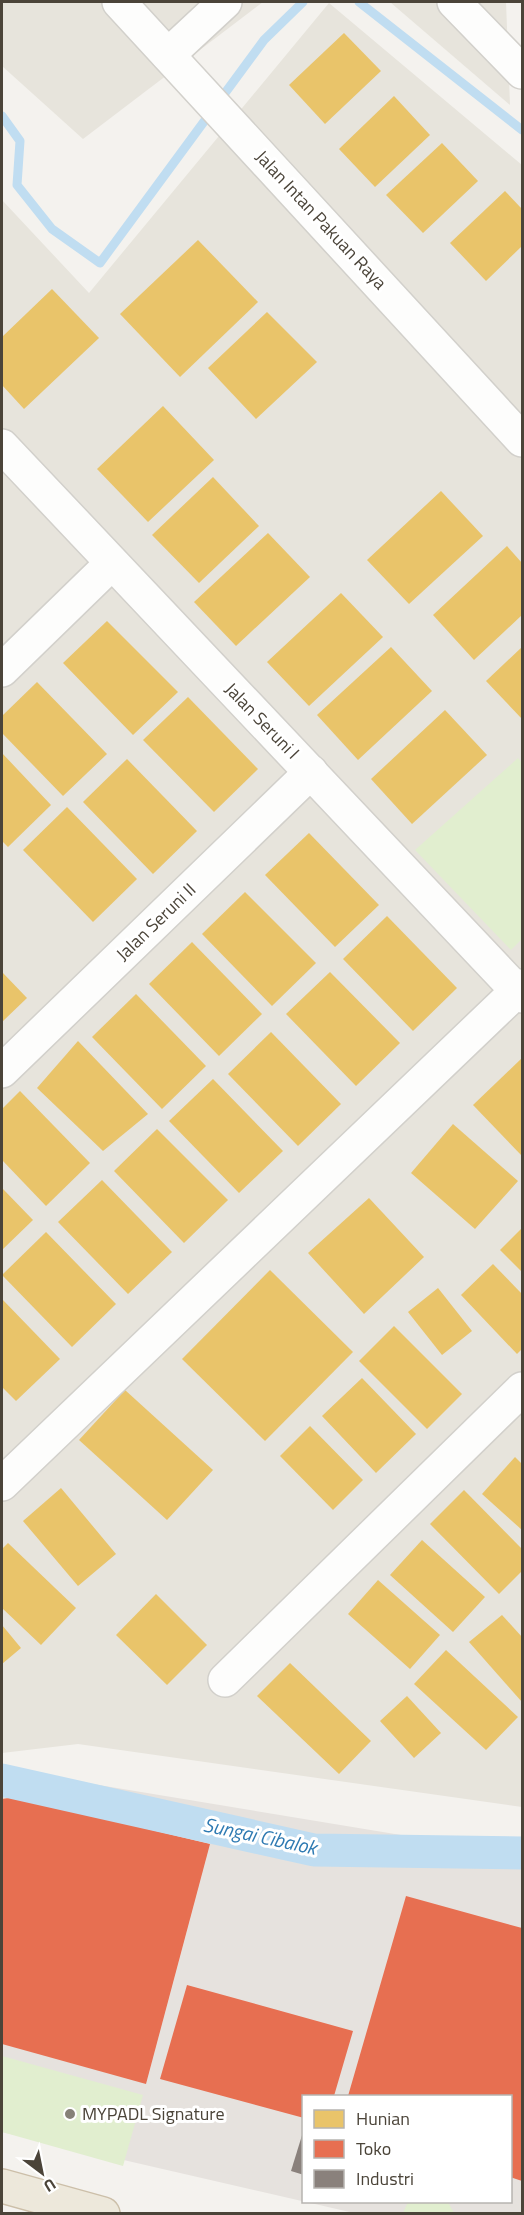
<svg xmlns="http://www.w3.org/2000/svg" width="524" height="2215" font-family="'Titillium Web',sans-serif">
	<rect width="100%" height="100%" fill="#f4f2ee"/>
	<g fill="#e7e4dc">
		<path d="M2,2H263L83,139L2,66Z"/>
		<path d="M390,2H506L510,105Z"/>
		<path d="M329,3L522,165V1807L78,1744L2,1753V200L89,293Z"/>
	</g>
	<path fill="#e6e2de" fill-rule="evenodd" d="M2,1769L522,1855V2213H354L2,2132ZM304,2096H510V2202H304Z"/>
	<g fill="#e1eecf">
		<path d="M518,758L522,763V939L511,950L415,850Z"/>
		<path d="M2,2056L143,2095L123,2166L2,2132Z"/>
		<path d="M408,2202H448L454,2213H403Z"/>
	</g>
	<g fill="#e9c46a">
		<path d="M344,33L381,71L325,124L289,85Z"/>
		<path d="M394,96L430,135L375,187L339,149Z"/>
		<path d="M442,143L478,181L423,233L386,195Z"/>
		<path d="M505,191L522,209V246L486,281L450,243Z"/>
		<path d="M198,240L258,302L180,377L120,314Z"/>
		<path d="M52,289L99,338L24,409L2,385V337Z"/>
		<path d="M267,312L317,362L256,419L208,368Z"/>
		<path d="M163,406L214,460L148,522L97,469Z"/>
		<path d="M213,477L259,526L199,583L152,535Z"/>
		<path d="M441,491L483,536L409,604L367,560Z"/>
		<path d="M268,533L310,577L236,646L194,602Z"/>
		<path d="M507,546L522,563V615L474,660L433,615Z"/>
		<path d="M341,593L383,637L309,706L267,662Z"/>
		<path d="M107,621L178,692L133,735L63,663Z"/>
		<path d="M391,647L432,691L358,760L317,715Z"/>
		<path d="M522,647V719L486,681Z"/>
		<path d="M37,682L107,754L63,796L2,733V716Z"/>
		<path d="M188,697L258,769L214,812L143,740Z"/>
		<path d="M445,710L487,755L412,824L371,779Z"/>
		<path d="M2,753L51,805L8,847L2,841Z"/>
		<path d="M127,759L197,831L153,874L83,802Z"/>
		<path d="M67,807L137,879L93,922L23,850Z"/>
		<path d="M309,833L379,905L335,947L265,875Z"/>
		<path d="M245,892L316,963L272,1006L202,934Z"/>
		<path d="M387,916L457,988L413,1031L343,959Z"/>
		<path d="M192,942L262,1014L219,1056L149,984Z"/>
		<path d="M2,972L27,998L2,1022Z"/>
		<path d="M330,972L400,1043L356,1086L286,1014Z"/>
		<path d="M136,994L206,1066L162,1109L92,1037Z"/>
		<path d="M271,1032L341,1104L298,1146L228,1074Z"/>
		<path d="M78,1041L148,1114L103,1151L37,1088Z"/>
		<path d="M522,1058V1156L473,1105Z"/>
		<path d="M213,1079L283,1151L239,1193L169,1121Z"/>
		<path d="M20,1091L90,1163L46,1206L2,1160V1109Z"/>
		<path d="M453,1124L518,1181L475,1229L411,1173Z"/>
		<path d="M157,1129L228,1200L184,1243L114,1171Z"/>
		<path d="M102,1180L172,1252L128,1294L58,1222Z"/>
		<path d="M2,1188L33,1220L2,1250Z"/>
		<path d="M369,1198L424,1257L364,1314L308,1253Z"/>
		<path d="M522,1228V1272L500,1250Z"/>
		<path d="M46,1232L116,1304L72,1347L2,1275Z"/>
		<path d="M493,1264L522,1294V1349L517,1354L461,1295Z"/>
		<path d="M270,1270L353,1352L265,1441L182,1359Z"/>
		<path d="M438,1288L472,1331L442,1355L408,1312Z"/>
		<path d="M2,1299L60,1359L16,1401L2,1387Z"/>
		<path d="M394,1326L462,1394L427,1429L359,1361Z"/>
		<path d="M362,1378L416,1434L376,1473L322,1416Z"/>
		<path d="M125,1390L213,1470L167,1520L79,1440Z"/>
		<path d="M310,1426L363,1480L333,1510L280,1456Z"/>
		<path d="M515,1457L522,1464V1530L482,1494Z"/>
		<path d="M61,1488L116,1554L78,1586L23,1521Z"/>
		<path d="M464,1490L522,1549V1571L499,1594L430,1524Z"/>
		<path d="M422,1540L485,1597L453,1632L390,1575Z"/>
		<path d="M8,1543L76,1608L41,1645L2,1608V1549Z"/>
		<path d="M378,1580L440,1635L410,1669L348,1614Z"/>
		<path d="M156,1594L207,1645L167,1685L116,1635Z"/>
		<path d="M502,1615L522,1637V1702L469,1642Z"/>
		<path d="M2,1625L21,1648L2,1664Z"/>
		<path d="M446,1650L518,1717L486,1750L414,1684Z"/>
		<path d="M290,1663L371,1741L339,1774L257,1696Z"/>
		<path d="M407,1696L441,1733L414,1758L380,1721Z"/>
	</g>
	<g fill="#e76f51">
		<path d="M15,1797L210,1844L146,2084L2,2044V1799Z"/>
		<path d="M406,1896L522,1928V2181L510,2177V2096H348Z"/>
		<path d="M187,1985L353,2031L334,2096H304V2118L160,2079Z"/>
	</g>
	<path fill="#8a817c" d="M303,2132H304V2175L291,2171Z"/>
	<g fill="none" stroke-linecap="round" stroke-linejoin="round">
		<g stroke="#c0ddf1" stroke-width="9">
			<path d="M359,2L522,130"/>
			<path d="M2,116L20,141L17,185L52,229L100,263L264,40L303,2"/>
		</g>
		<path stroke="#c0ddf1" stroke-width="33" d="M2,1780L314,1850L522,1853"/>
		<g stroke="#d2d0cb" stroke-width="36">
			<g id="minor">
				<path d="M119,2L522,440"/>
				<path d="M454,2L522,72"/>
				<path d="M168,55L225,2"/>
				<path d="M2,446L522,996"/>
				<path d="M2,670L112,563"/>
				<path d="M2,1071L311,772"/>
				<path d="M2,1484L522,986"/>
				<path d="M225,1680L522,1389"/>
			</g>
		</g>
		<g stroke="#ccbfa9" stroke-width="36">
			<path id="highway" d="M2,2186L103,2214"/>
		</g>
		<use href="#minor" stroke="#fdfdfc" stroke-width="33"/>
		<use href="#highway" stroke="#ede8db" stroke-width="33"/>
	</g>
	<circle fill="#868178" stroke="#fff" stroke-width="2" cx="70" cy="2114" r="6"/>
	<g text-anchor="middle" stroke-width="6" stroke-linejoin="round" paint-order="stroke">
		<g font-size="18" fill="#4b4439" stroke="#fff">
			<text transform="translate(321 220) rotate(47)" y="6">Jalan Intan Pakuan Raya</text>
			<text transform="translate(262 721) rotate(46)" y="6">Jalan Seruni I</text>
			<text transform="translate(156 922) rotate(-44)" y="6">Jalan Seruni II</text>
		</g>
		<g font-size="18" fill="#4b4439" stroke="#fff" text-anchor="start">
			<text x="82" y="2120">MYPADL Signature</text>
		</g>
		<g font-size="20" font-style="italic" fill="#2e7ab2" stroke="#fff">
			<text transform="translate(260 1836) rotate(12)" y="7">Sungai Cibalok</text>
		</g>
	</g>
	<rect width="524" height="2215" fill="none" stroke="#4b4439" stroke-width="6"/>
	<rect x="302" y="2095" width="210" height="108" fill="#ffffff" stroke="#b7b4b0" stroke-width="1.5"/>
	<rect x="314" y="2110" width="30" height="18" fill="#e9c46a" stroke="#b7b4b0" stroke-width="1.5"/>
	<text x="356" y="2125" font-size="18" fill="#4b4439">Hunian</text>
	<rect x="314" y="2140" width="30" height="18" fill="#e76f51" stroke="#b7b4b0" stroke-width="1.5"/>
	<text x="356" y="2155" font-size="18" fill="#4b4439">Toko</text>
	<rect x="314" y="2170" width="30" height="18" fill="#8a817c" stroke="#b7b4b0" stroke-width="1.5"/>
	<text x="356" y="2185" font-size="18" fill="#4b4439">Industri</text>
	<g transform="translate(42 2173) rotate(148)" stroke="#ffffff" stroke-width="4.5" paint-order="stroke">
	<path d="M0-4.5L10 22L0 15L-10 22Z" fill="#4b4439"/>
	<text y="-9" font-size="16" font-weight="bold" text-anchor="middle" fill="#4b4439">U</text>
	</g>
</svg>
